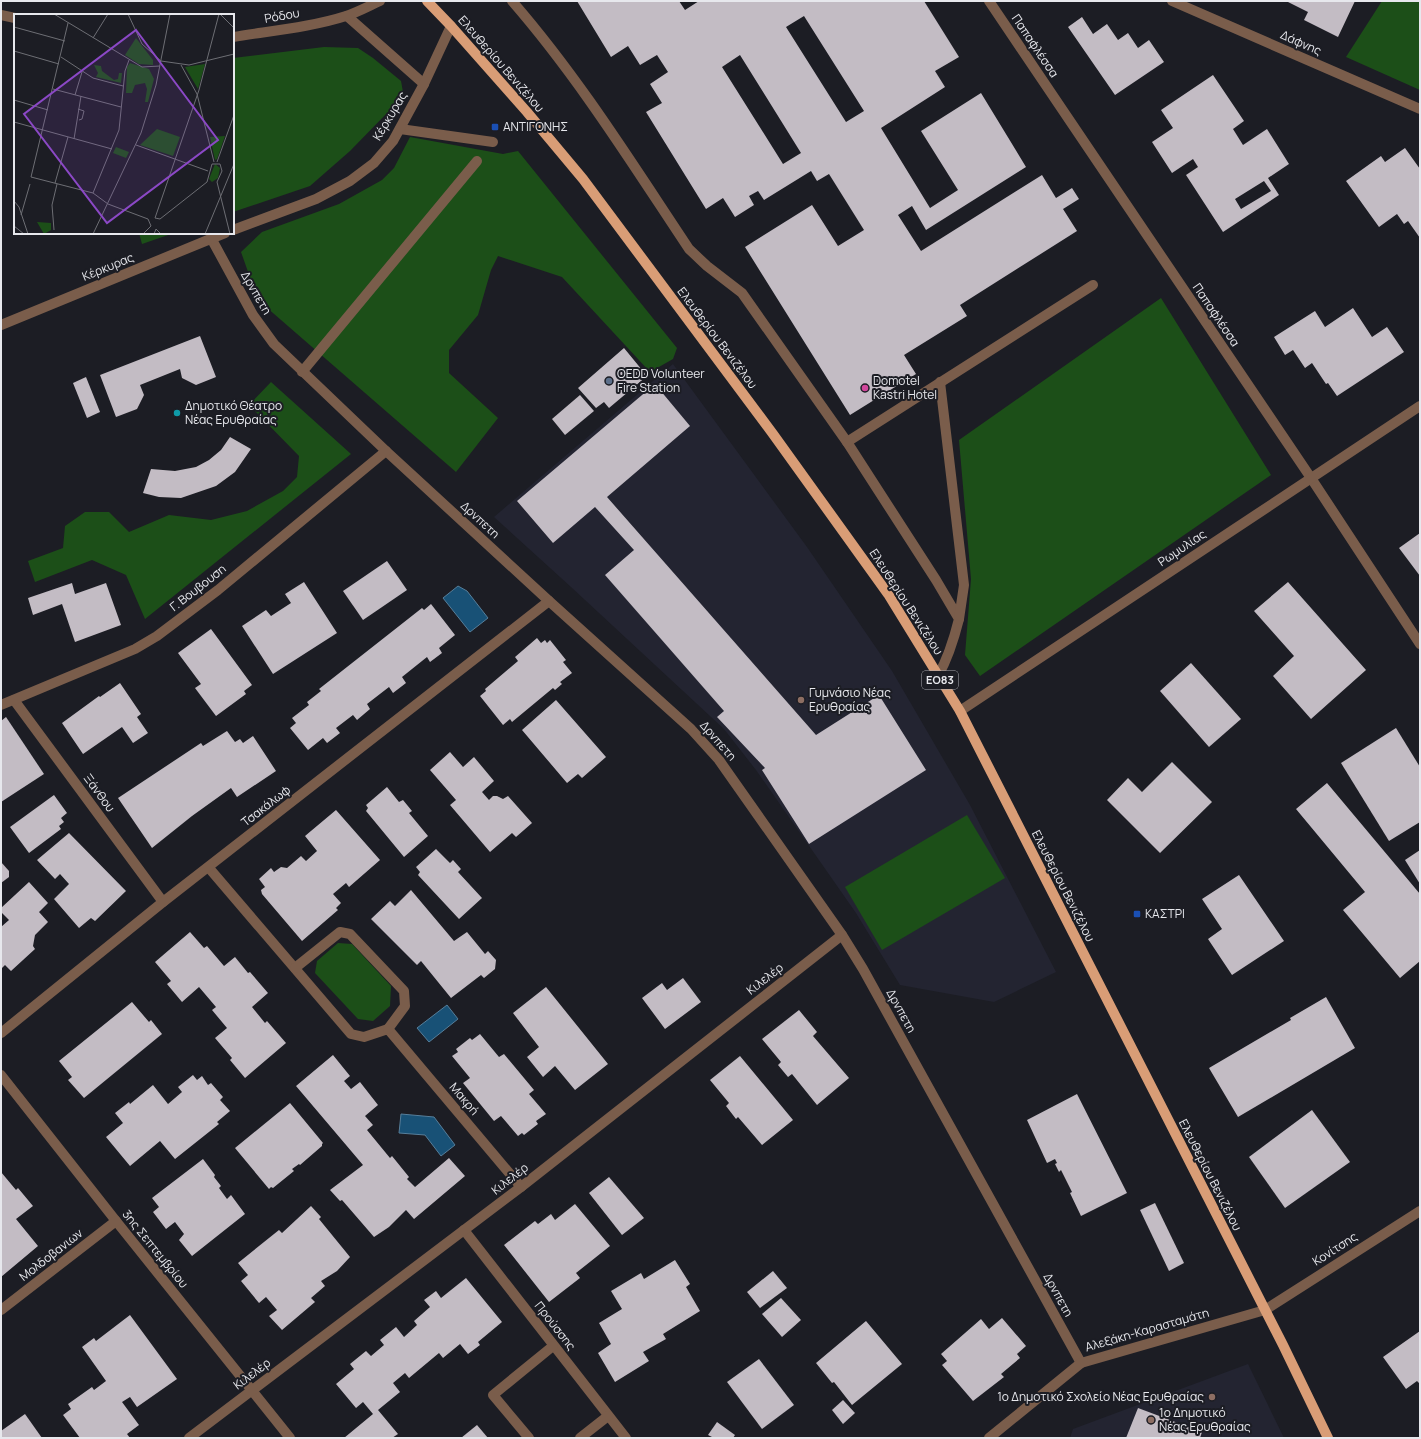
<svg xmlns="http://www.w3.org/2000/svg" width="1421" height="1439" font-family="Manrope,sans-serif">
	<rect width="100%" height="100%" fill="#1c1d24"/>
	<g fill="#232431">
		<path d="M673,364L807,547L892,671L970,805L1056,972L994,1002L900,985L856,913L756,770L724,729L571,587L494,517Z"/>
		<path d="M1248,1364L1284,1438H1070L1073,1429Z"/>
	</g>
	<g fill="#1c4f18">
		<path d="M1382,1H1420V90L1346,57Z"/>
		<path d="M324,47L358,48L373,58L401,81L403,92L389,111L350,151L310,186L233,212V58Z"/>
		<path d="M410,137L503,154L518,151L677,348L673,359L650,372L562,277L498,256L491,270L478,315L449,350V373L498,418L456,472L258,300L241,252L262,232L339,204L382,180L394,168Z"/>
		<path d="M139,233H174L142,244Z"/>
		<path d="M1161,298L1271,475L980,676L965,655L971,579L959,440Z"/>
		<path d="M271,382L351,454L145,619L126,575L92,560L35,582L28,561L63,548L65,526L85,512H109L129,532L169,515L211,520L247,511L283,491L297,477L299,456L249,405Z"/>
		<path d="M967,815L1005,878L882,950L845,887Z"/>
		<path d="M338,943L352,944L391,986L390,1006L373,1021L358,1019L315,973L317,961Z"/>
	</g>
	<g fill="#185176" stroke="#567e9a">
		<path d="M458,586L467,591L488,618L470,632L443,598Z"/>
		<path d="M447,1005L458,1019L429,1042L417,1028Z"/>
		<path d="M401,1114L434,1117L455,1145L441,1156L425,1135L399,1133Z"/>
	</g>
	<g fill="#c3bcc4" fill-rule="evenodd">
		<path d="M577,1H679L685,10L699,1H924L959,57L935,71L945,87L881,128L930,208L958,190L921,131L981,93L1026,167L926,230L912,206L898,215L921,251L1042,175L1056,198L1072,188L1079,199L1063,209L1077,231L960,305L967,316L904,355L916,374L850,415L745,247L812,205L838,246L864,230L829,174L817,181L811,171L764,200L758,191L749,196L754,205L735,217L723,198L706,209L646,112L662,103L650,84L668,72L657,55L640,65L628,46L611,57ZM804,16L864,111L846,122L786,27ZM740,55L801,153L783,164L722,67Z"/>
		<path d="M1286,1H1355L1338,37L1304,20L1308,12Z"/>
		<path d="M1082,17L1093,34L1107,24L1118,40L1128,33L1138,48L1149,40L1164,62L1115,95L1068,27Z"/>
		<path d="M1213,75L1244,121L1233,129L1243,145L1267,129L1289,164L1268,178L1279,195L1223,232L1186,175L1198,167L1193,159L1172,173L1152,142L1173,128L1161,110ZM1264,181L1271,191L1241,209L1235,199Z"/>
		<path d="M1405,148L1420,169V238L1408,221L1404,224L1397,214L1379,227L1346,181L1381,156L1385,162Z"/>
		<path d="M1353,308L1372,337L1387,327L1404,352L1337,396L1328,383L1326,384L1312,363L1305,368L1293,350L1285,355L1274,337L1315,311L1325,327Z"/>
		<path d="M200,336L216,377L196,385L182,378L180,369L140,385L144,395L137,409L116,417L100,375Z"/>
		<path d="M624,348L647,376L609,408L604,402L596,408L578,388Z"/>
		<path d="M86,377L100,412L87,418L73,383Z"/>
		<path d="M655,384L690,426L607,497L816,735L879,695L926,770L809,844L762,770L765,768L717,717L724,711L605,575L634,550L595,507L553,543L517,501Z"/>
		<path d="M580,395L594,411L565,435L552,419Z"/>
		<path d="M230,437L251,449L235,472L216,486L181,498L159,497L143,493L151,469L175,471L196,467L209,460L221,450Z"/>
		<path d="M1420,533V576L1399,548Z"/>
		<path d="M387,561L407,590L363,620L343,591Z"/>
		<path d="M304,582L337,633L273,674L242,626L266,610L271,616L291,603L285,594Z"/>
		<path d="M1288,582L1366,670L1311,719L1273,676L1294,656L1254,611Z"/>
		<path d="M72,583L75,594L106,583L121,625L75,642L62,604L33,615L28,598Z"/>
		<path d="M431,604L455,635L439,648L442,653L430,662L427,657L402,677L406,683L393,693L389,687L367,704L370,709L357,720L353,715L336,728L340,733L327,743L323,738L308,750L290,728L296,723L292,718L309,705L307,702L321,691L319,689L422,608L424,610Z"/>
		<path d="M211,629L252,685L244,691L246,694L216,716L195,688L201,684L178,653Z"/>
		<path d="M537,638L541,643L545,640L547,643L550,640L566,660L563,662L572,673L560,682L562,684L555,690L553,688L512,722L510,719L503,725L480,696L486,691L485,689L518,661L515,657Z"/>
		<path d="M1191,663L1241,719L1209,747L1160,691Z"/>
		<path d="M120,683L141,714L137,717L148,733L133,743L122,727L83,754L62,723L99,696L100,697Z"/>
		<path d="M556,700L606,757L582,778L578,774L567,783L522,730Z"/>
		<path d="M6,717L44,774L1,802V721Z"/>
		<path d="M1396,728L1420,767V822L1389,841L1341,763Z"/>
		<path d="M227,731L235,742L240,739L243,743L253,736L276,771L237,797L231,788L192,816L152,848L118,798L201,743L203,746Z"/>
		<path d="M450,752L463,767L474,757L494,781L482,792L489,800L493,796H497L503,799L508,796L532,823L516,837L512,833L490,852L450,805L456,800L430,770Z"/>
		<path d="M1172,762L1212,802L1160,853L1107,800L1128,778L1142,792Z"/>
		<path d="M1327,783L1420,894V961L1400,978L1343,910L1365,892L1296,809Z"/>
		<path d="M387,787L399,802L403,800L412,811L409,813L428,836L404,857L366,811L368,808L366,805Z"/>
		<path d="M54,795L67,813L61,818L64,822L59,826L61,829L29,853L10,827Z"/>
		<path d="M336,810L380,860L349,887L346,883L333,894L341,903L336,908L338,910L302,941L262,894L261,890L265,887L259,879L271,868L274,872L281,867L287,868L301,856L306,861L317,851L305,836Z"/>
		<path d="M69,833L126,891L95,921L91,918L79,928L54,899L69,884L60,874L55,879L37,860Z"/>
		<path d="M436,849L450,863L453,860L461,869L458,872L482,898L459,919L418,875L420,872L416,867Z"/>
		<path d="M1420,850V884L1405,860Z"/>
		<path d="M1,862L9,871V877L1,883Z"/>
		<path d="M1239,875L1284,941L1232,975L1208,939L1222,929L1202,899Z"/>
		<path d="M29,882L48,903L39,912L48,922L35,935L33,946L35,949L11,971L5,965L1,969V927L9,920L1,912V908Z"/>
		<path d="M411,890L454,941L467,932L485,954L488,951L496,960L495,969L484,978L481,975L451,998L421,961L417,965L371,919L390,901L395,906Z"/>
		<path d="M190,932L204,948L207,946L224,966L235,957L248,973L250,972L268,993L252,1007L265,1023L267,1021L286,1043L245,1078L230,1060L232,1058L215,1038L227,1028L212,1010L216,1007L199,987L182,1002L167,984L171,981L155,962Z"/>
		<path d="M683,978L701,1002L665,1029L642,998L662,983L667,990Z"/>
		<path d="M546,987L608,1064L575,1090L555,1066L543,1077L527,1057L539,1047L513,1013Z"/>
		<path d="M1326,997L1355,1048L1238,1117L1209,1068L1291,1020L1290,1018Z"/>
		<path d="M132,1002L149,1022L151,1020L162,1034L84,1098L68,1080L72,1077L59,1061Z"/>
		<path d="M799,1010L817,1032L813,1036L849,1078L817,1105L792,1074L788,1077L778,1065L781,1062L762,1039Z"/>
		<path d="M480,1034L499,1057L504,1054L534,1090L529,1094L546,1114L536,1121L538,1124L524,1135L522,1133L518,1136L501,1116L494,1121L463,1083L470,1078L452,1056L458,1052L456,1049L470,1038L472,1040Z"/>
		<path d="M333,1055L350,1076L344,1081L351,1089L360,1082L378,1105L365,1116L373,1125L367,1130L390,1158L392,1156L409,1177L407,1179L415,1187L449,1158L465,1176L414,1219L406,1210L389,1227L374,1237L342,1200L340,1201L330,1190L363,1165L296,1086Z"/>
		<path d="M740,1056L793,1120L762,1145L738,1117L736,1119L726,1106L729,1103L710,1080Z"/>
		<path d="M193,1075L197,1080L202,1076L208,1085L211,1083L223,1097L220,1100L230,1111L217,1122L219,1124L175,1159L160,1141L130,1166L106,1137L123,1123L115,1113L129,1102L130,1104L153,1085L168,1104L182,1092L178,1087Z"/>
		<path d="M1077,1094L1127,1193L1081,1216L1070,1193L1072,1192L1061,1170L1059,1172L1055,1164L1057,1163L1055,1159L1047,1163L1027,1120Z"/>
		<path d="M290,1103L323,1143L322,1144V1146L300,1165L299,1164L292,1169L294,1171L273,1188L271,1187L269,1189L235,1148Z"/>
		<path d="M1312,1110L1350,1162L1285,1208L1249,1157Z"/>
		<path d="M203,1159L215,1175L214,1177L221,1186L219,1188L227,1199L231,1195L245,1214L192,1256L179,1240L184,1234L175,1222L166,1229L153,1212L159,1207L152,1198Z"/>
		<path d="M1,1172L16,1190L18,1188L33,1206L16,1219L38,1246L1,1277Z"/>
		<path d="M609,1177L644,1218L622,1235L589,1193Z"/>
		<path d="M1155,1203L1184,1263L1169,1271L1140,1210Z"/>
		<path d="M575,1204L610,1246L576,1273L580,1278L549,1302L504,1245L535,1221L538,1224L551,1214L555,1220Z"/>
		<path d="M311,1206L321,1217L319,1219L350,1257L337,1271L321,1281L325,1286L311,1298L315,1302L282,1330L269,1316L277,1310L266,1297L259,1303L241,1281L248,1275L238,1263L279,1230L282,1233Z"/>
		<path d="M675,1260L690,1284L686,1287L700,1311L663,1334L666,1339L643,1352L649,1361L615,1382L598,1353L611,1344L599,1323L622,1309L611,1291L641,1273L644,1279Z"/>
		<path d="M773,1271L787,1288L760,1308L747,1292Z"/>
		<path d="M466,1278L502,1322L478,1342L480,1345L468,1354L460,1344L443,1358L439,1353L409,1378L405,1373L393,1383L400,1392L378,1410L398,1434L392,1438H344L373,1414L363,1402L356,1408L336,1384L354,1369L350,1364L366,1351L371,1356L384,1345L380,1340L396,1327L404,1337L417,1325L414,1321L430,1307L424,1300L436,1291L441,1298Z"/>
		<path d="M781,1298L801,1320L782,1337L762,1314Z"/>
		<path d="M130,1315L177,1379L137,1407L130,1397L122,1402L139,1425L127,1434L130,1438H80L63,1415L71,1409L68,1404L92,1387L94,1390L106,1381L82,1347L94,1338L96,1341Z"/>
		<path d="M1002,1318L1026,1346L1017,1354L1020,1358L1001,1374L1004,1377L973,1401L942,1365L947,1361L941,1354L981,1319L989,1329Z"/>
		<path d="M866,1321L902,1364L852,1405L834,1382L832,1383L816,1363Z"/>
		<path d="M1420,1331V1384L1417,1381L1406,1389L1383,1357Z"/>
		<path d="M759,1359L794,1405L762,1429L727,1382Z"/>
		<path d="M843,1400L855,1413L843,1424L832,1410Z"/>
		<path d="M1138,1408L1202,1432L1200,1438H1126Z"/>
		<path d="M25,1414L42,1438H1V1431Z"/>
		<path d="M717,1422L735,1435L733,1438H714L708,1435Z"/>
		<path d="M477,1425L488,1438H461Z"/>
	</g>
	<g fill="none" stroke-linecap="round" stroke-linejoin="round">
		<g stroke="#7a5d4b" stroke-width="10">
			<path d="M512,1C579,78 633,165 689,249L707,266L742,293L847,442L936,580L959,619C954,639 948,658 938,676"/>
			<path d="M989,1L1311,478L1420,644"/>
			<path d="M1172,1L1420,109"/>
			<path d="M1,15L15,18"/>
			<path d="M347,16L424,84"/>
			<path d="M233,37C269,31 312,27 346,16C358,12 369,6 380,1"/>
			<path d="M400,129L493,142"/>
			<path d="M233,230L316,199L350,181L374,163L393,141L424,84L451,26"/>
			<path d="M211,238L253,315L274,344L386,451L549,601L691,729L719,760L842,935L863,969L1081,1363"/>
			<path d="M1,325L225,233"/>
			<path d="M302,372L477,161"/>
			<path d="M940,382L964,585L959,619"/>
			<path d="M847,442L1093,285"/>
			<path d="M14,700L163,902"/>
			<path d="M1,705L135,649L157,636L218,590L386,451"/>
			<path d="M960,711L1420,406"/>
			<path d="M209,868L351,1034L364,1037L388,1029L521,1187"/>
			<path d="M295,968L340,932L350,934L404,991L405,1006L388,1029"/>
			<path d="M1,1033L163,902L549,601"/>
			<path d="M1,1075L116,1221L290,1438"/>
			<path d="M464,1230L626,1438"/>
			<path d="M1,1310L116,1221"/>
			<path d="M189,1438L521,1187L842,935"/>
			<path d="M529,1438L493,1395L553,1346"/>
			<path d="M580,1438L608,1416"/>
			<path d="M989,1438L1081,1363L1265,1310L1420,1211"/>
		</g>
		<path stroke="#d99d76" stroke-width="10" d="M427,1L451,26L527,112L583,179L773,434L888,594L960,711L1283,1345L1328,1438"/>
	</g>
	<g fill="#1a4fb4" stroke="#1c1d24" stroke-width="1.5">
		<rect x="491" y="123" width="8" height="8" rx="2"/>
		<rect x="1133" y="910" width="8" height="8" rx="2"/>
	</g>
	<circle fill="#5c6f8a" stroke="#1c1d24" stroke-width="1.5" cx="609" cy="381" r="4"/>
	<circle fill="#d1479c" stroke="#1c1d24" stroke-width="1.5" cx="865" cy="388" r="4"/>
	<circle fill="#0f9aa8" stroke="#1c1d24" stroke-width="1.5" cx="177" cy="413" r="4"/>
	<g fill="#8d6e63" stroke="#1c1d24" stroke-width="1.5">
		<circle cx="801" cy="700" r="4"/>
		<circle cx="1212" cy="1397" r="4"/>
		<circle cx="1151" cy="1420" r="4"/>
	</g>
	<g text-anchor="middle" stroke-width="4" stroke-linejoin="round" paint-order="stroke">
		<rect fill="#1c1d24" stroke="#aaabb1" stroke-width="1" x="922" y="671" width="36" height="18" rx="3"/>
		<g font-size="11" font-weight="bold" fill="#e7e8ed">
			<text x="940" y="684">ΕΟ83</text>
		</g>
		<g font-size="12" fill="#e7e8ed" stroke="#1c1d24">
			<text transform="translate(282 16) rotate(-10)" y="4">Ρόδου</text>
			<text transform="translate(1301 43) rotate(24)" y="4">Δάφνης</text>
			<text transform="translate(1035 46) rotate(56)" y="4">Παπαφλέσσα</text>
			<text transform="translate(501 64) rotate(49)" y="4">Ελευθερίου Βενιζέλου</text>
			<text transform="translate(390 116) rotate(-59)" y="4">Κέρκυρας</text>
			<text transform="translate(108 267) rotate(-22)" y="4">Κέρκυρας</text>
			<text transform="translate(256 293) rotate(60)" y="4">Δρνπετη</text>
			<text transform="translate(1216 315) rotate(56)" y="4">Παπαφλέσσα</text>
			<text transform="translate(717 338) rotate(53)" y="4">Ελευθερίου Βενιζέλου</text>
			<text transform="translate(480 520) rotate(43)" y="4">Δρνπετη</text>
			<text transform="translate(1182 548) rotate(-34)" y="4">Ρωμυλίας</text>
			<text transform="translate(198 588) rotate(-38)" y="4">Γ. Βουβουση</text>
			<text transform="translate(906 602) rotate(57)" y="4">Ελευθερίου Βενιζέλου</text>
			<text transform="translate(718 741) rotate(49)" y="4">Δρνπετη</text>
			<text transform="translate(99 793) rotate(54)" y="4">Ξάνθου</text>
			<text transform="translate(266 806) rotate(-38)" y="4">Τσακάλωφ</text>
			<text transform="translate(1063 886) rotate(63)" y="4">Ελευθερίου Βενιζέλου</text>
			<text transform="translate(765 979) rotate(-38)" y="4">Κιλελέρ</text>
			<text transform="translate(901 1011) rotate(61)" y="4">Δρνπετη</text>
			<text transform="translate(464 1099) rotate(50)" y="4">Μακρή</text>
			<text transform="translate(1210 1175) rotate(63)" y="4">Ελευθερίου Βενιζέλου</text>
			<text transform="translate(510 1179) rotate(-38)" y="4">Κιλελέρ</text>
			<text transform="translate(155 1249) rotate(51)" y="4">3ης Σεπτεμβρίου</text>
			<text transform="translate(1335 1249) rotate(-33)" y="4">Κονίτσης</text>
			<text transform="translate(51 1255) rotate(-38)" y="4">Μολδοβανιων</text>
			<text transform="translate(1058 1295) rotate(61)" y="4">Δρνπετη</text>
			<text transform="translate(555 1326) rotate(52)" y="4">Προύσσης</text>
			<text transform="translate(1147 1330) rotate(-16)" y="4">Αλεξάκη-Καρασταμάτη</text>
			<text transform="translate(252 1374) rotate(-37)" y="4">Κιλελέρ</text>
		</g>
		<g font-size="12" fill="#e7e8ed" stroke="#1c1d24" text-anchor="start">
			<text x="503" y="131">ΑΝΤΙΓΟΝΗΣ</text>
			<text x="617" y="378">OEDD Volunteer<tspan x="617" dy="14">Fire Station</tspan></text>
			<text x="873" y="385">Domotel<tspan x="873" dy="14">Kastri Hotel</tspan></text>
			<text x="185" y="410">Δημοτικό Θέατρο<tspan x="185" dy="14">Νέας Ερυθραίας</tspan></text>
			<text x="809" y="697">Γυμνάσιο Νέας<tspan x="809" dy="14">Ερυθραίας</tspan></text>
			<text x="1145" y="918">ΚΑΣΤΡΙ</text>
			<text x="1204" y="1401" text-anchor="end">1ο Δημοτικό Σχολείο Νέας Ερυθραίας</text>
			<text x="1159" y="1417">1ο Δημοτικό<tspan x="1159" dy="14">Νέας Ερυθραίας</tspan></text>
		</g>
	</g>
	<g transform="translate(14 14)">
		<rect width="220" height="220" fill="#1c1d24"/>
		<path d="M122,24L139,46V51L125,50L111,41ZM116,49L135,55L140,65L134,88H131L133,75L131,69L121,71L118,79H112L113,53ZM191,50L184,75L171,53ZM80,51L87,52L88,57L100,66L104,65L105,59H108L107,69L82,63L84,59ZM143,115L166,123L159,142L126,131ZM211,122L203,145L201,146L196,123ZM102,133L115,138L112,144L99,139ZM201,150L206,154L204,164L198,168L195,165ZM23,208L37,209V216L30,220Z" fill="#1c4f18"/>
		<path fill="none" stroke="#6d6e74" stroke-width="1" d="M40,0L128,53L146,52M114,0L128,30L147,47L175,51L220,40M206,0L220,14M54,9L17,163L79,179L94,190L134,205L137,212L129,220M0,13L51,27M79,24L94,0M0,37L45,50M47,43L79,64L109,72M167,51L183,80L200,148M39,75L107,93M61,81L68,58M0,86L34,96M64,95L70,97L68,105L65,106M0,108L98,135M60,125L67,82M122,131L194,157M203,148L220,101M193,168L146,205L141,204L185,76L205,0M193,168L198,150H206L208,157L203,168L216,220M41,169L54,123M79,179L105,116L111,57L115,46M0,187L5,193L14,220M7,201L16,170M0,212L10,220M40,216L38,191L43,170M79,220L127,119L142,71L156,0M140,220L142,215L147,220M191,220L220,150"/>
		<path fill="#8b48c6" fill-opacity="0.15" stroke="#8b48c6" stroke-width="2" d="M122,16L204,126L93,209L10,100Z"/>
		<rect width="220" height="220" fill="none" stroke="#e7e8ed" stroke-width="2"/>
	</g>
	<rect width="1421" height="1439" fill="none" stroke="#e7e8ed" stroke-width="4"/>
</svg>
